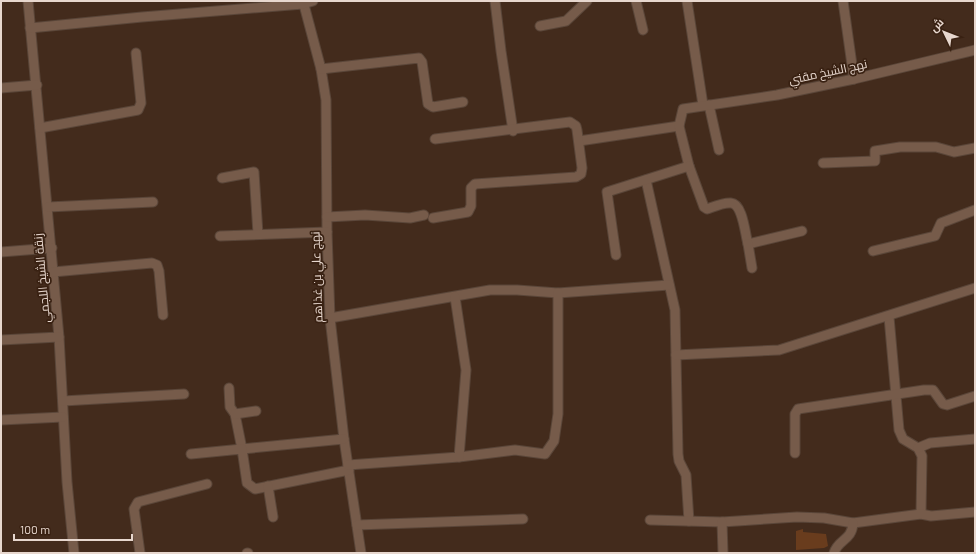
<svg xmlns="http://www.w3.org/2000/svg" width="976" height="554" font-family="Barlow,Cairo,sans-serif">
	<rect width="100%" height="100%" fill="#432b1c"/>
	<path fill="#693c1d" d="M803,529V532L826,534L828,546L824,548L796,550V531Z"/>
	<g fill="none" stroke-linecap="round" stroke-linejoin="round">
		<g stroke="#5a4639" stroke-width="11">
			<g id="minor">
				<path d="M28,1L59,337L67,482L74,553"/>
				<path d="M303,1L321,69L326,100L327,232L330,318L344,439L361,553"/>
				<path d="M495,1L501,51L513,131"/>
				<path d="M636,1L643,30"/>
				<path d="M687,1L703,105"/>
				<path d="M843,1L854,79"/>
				<path d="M540,26L566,21L587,1"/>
				<path d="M30,28L142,17L303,4L313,1"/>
				<path d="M321,69L419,58L422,62L428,104L433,107L463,102"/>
				<path d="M1,88L37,85"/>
				<path d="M709,105L719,150"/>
				<path d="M40,128L138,110L141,103L136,53"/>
				<path d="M579,141L679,126"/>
				<path d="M823,163L875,161V151L900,147H936L954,152L975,148"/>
				<path d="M222,178L254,172L258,234"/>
				<path d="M646,180L675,310L678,454L679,461L686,475L689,521"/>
				<path d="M48,207L153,202"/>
				<path d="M327,217L365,215L410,218L424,215"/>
				<path d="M433,218L468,212L471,206V188L475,184L576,177L581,174L582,168L577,130L576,126L570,122L435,139"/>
				<path d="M802,231L748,244C745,234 743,204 731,203C724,202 713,207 707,209L704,207L689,166L679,126L683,109L777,95L854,79L975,50"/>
				<path d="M220,236L327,232"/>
				<path d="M748,244L752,268"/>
				<path d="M873,251L935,236L941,223L975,210"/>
				<path d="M1,252L52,248"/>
				<path d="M616,255L607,192L689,166"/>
				<path d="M53,272L152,263L157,265L159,271L163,315"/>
				<path d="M889,317L899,430L903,439L918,448L922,456L921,514"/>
				<path d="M330,318L490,290H517L558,293L669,285"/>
				<path d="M1,340L59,337"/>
				<path d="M676,355L779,350L975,288"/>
				<path d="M229,388L230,407L235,414L242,449L344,439"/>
				<path d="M63,401L184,394"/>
				<path d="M235,414L256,411"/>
				<path d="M1,420L63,417"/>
				<path d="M918,448L930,443L975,439"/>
				<path d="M795,453V414L798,409L924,390H933L943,404L947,405L975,396"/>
				<path d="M191,454L242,449L247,483L255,489L349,470"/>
				<path d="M459,457L515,450L545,454L554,441L558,414V293"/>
				<path d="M348,465L459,457L466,370L455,297"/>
				<path d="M268,486L273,517"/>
				<path d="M650,520L722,522L797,517L824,518L853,523L921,514L931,516L975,512"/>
				<path d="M722,522L723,553"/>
				<path d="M357,525L523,519"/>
				<path d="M140,553L134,509L138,502L207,484"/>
				<path d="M247,553H248"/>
				<path d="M834,553C838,539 852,541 853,523"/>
			</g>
		</g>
		<use href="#minor" stroke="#765b4a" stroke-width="9"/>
	</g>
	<g text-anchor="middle" stroke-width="3.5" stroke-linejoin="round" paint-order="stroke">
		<g font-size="12" fill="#e7d7ce" stroke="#392112">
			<text transform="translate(828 72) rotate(-12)" y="4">نهج الشيخ مقني</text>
			<text transform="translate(317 277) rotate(-92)" y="4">نهج علي بن غذاهم</text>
			<text transform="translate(42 278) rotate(-95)" y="4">زنقة الشيخ اللجمي</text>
		</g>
	</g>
	<rect width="976" height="554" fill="none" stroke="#e7d7ce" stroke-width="4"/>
	<g transform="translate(944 32) rotate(313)" stroke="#392112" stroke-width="3" paint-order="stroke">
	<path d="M0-3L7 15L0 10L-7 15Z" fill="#e7d7ce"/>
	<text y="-6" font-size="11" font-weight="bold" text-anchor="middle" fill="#e7d7ce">ش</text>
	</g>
	<path d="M14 534v6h118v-6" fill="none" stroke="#e7d7ce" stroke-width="2"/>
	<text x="20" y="534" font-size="12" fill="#e7d7ce" stroke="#392112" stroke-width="3" paint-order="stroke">100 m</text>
</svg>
